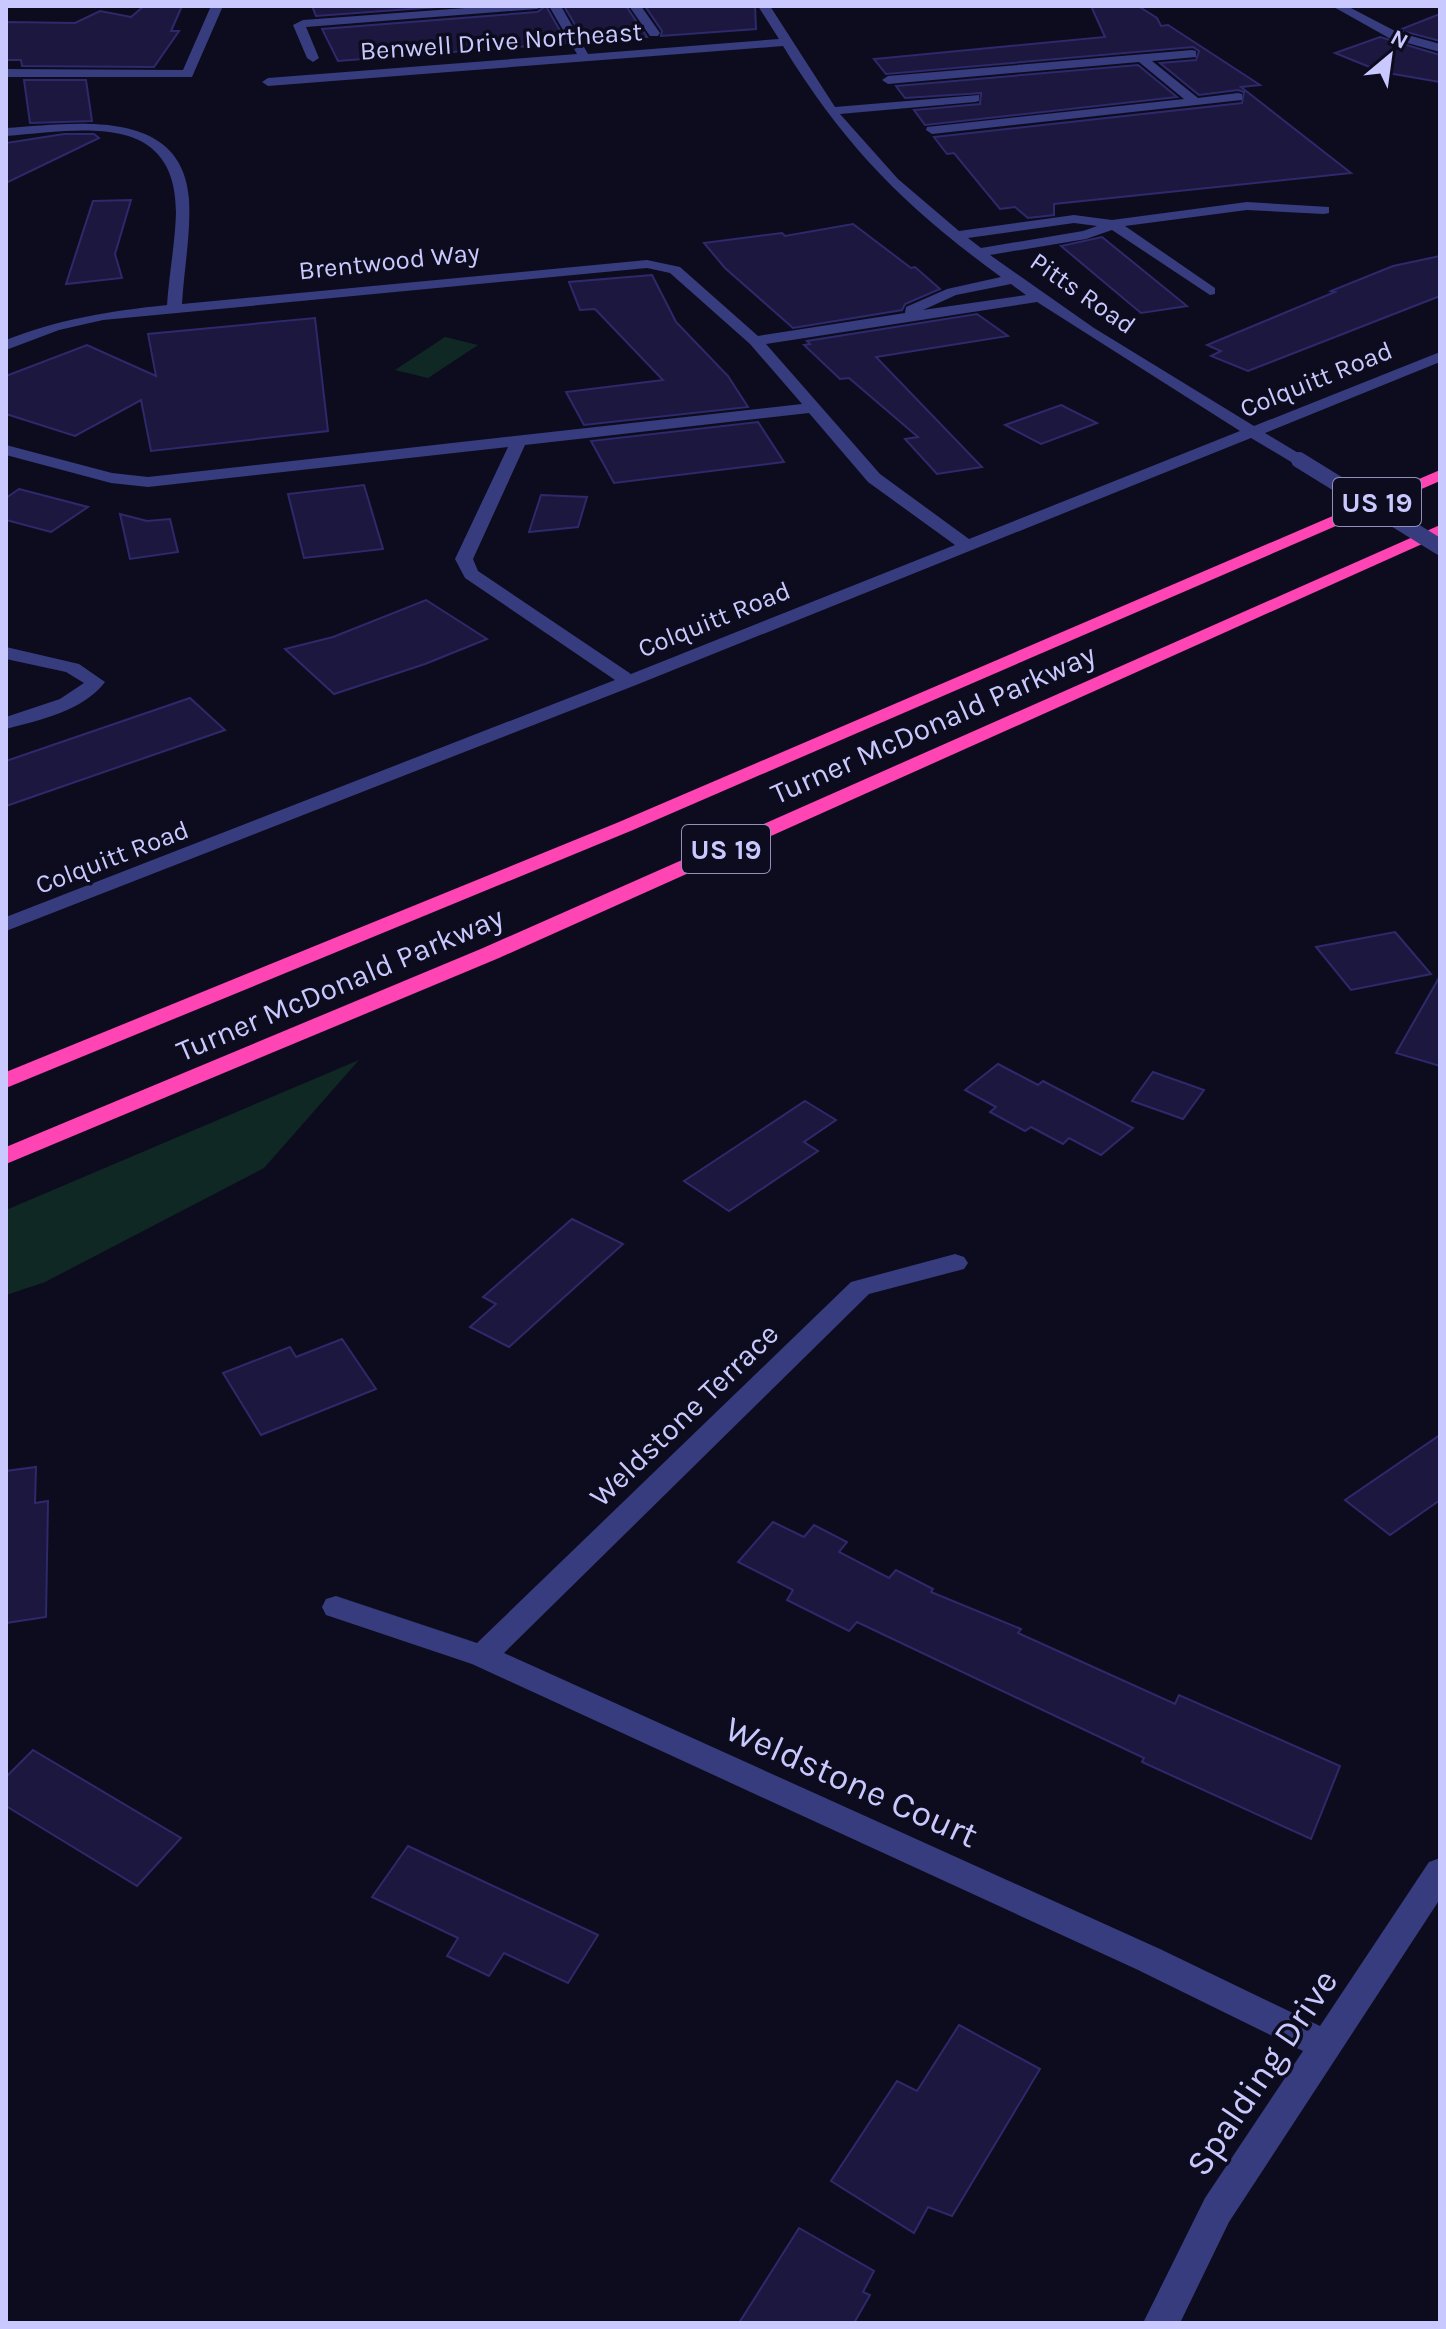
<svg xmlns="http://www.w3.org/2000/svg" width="1446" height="2329" font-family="Karla,sans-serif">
	<rect width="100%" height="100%" fill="#0d0c1e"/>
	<g fill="#0f2824">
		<path d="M445,337L478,345L428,378L395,370Z"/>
		<path d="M359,1060L264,1168L45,1282L6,1295V1210Z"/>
	</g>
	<g fill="#1b173f" stroke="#2e296b" stroke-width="2">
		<path d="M144,6H182L171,31H179L154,67L22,66L21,60H6V22L75,23L100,11L131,17Z"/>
		<path d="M312,6H451L316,16Z"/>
		<path d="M546,6L567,43L338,61L322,29L537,12Z"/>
		<path d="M564,6H626L647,37L585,42Z"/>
		<path d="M645,6H755L756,29L661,36L662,31Z"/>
		<path d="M1091,6H1138L1157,18L1161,26L1168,25L1260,85L1241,87L1351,173L1054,204V215L1028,218L1015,207L1000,209L954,153L947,154L934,137L1242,103L1244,92L1238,90L1199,95L1160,63L1196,60L1199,51L1193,47L886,74L874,59L1105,37Z"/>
		<path d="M1440,14V41L1399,30Z"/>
		<path d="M1380,37L1440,55V82L1382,72L1335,53Z"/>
		<path d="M1138,65L1177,97L925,125L914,110L980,104L981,93L905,98L896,86Z"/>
		<path d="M24,80H86L92,121L30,123Z"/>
		<path d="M64,134H94L99,138L6,183V143Z"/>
		<path d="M131,200L115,254L122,278L66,284L93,201Z"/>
		<path d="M853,224L911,268L915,267L940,289L905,304L902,310L793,328L725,268L704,243L782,233L785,236Z"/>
		<path d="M1102,237L1187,306L1141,313L1061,246Z"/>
		<path d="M1440,256V296L1248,371L1211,356L1221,351L1207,345L1335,292L1331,291L1393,266Z"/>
		<path d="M652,275L676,322L728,376L748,407L584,425L566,392L663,380L595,309L580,310L569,282Z"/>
		<path d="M977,314L1008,336L876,357L982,467L937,474L905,439L918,437L849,378L840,379L804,345L810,344L807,341Z"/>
		<path d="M315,318L328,431L151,451L141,400L75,436L6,414V376L87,345L156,376L148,334Z"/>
		<path d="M1061,405L1097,423L1041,444L1005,425Z"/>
		<path d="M758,422L784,462L614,483L591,441Z"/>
		<path d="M364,485L383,549L304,558L288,494Z"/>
		<path d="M19,489L88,507L51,532L6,520V498Z"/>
		<path d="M541,495L587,497L578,527L529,532Z"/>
		<path d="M120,514L147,521L170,519L178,552L130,559Z"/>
		<path d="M426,600L487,639L425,664L334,694L285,649L333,637Z"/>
		<path d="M190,698L225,730L6,806V761Z"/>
		<path d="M1395,932L1431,974L1351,990L1316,947Z"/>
		<path d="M1440,976V1066L1396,1053Z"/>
		<path d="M998,1064L1038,1085L1043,1081L1133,1128L1101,1155L1069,1138L1063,1144L1031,1127L1025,1131L990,1112L996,1107L965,1090Z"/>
		<path d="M1153,1072L1204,1090L1183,1119L1132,1101Z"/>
		<path d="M805,1101L836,1120L804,1142L818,1151L729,1211L684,1181Z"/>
		<path d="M572,1219L623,1244L509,1347L470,1327L496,1304L483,1297Z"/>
		<path d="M342,1339L376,1389L261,1435L223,1373L290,1347L296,1357Z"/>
		<path d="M1440,1435V1500L1390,1535L1345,1500Z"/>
		<path d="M36,1467L35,1503L48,1501L46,1617L6,1623V1471Z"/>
		<path d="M773,1522L804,1537L814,1525L847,1542L839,1552L889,1578L896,1570L933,1589L931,1592L1021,1629L1018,1633L1175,1704L1179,1695L1340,1766L1311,1839L1142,1762L1144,1758L857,1622L849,1631L787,1600L793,1590L738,1562Z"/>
		<path d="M33,1750L181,1838L137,1886L6,1806V1777Z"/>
		<path d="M408,1846L598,1935L568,1983L504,1953L489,1976L447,1956L458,1938L372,1897Z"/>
		<path d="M959,2025L1040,2069L952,2216L928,2207L914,2233L831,2181L897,2081L917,2091Z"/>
		<path d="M799,2228L874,2271L863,2292L870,2295L854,2323H739Z"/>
	</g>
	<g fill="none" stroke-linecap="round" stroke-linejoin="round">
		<g fill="#363c7e" fill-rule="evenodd">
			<path d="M211,6H223L192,77H6V69L183,70Z"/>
			<path d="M492,6H543L537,9L306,27L319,58L313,62L307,58L293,25L303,20Z"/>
			<path d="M549,6H561L588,54L779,39L758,6H770L835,107L979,95V101L975,102L840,114L898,179L959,231L1074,215L1112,220L1247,202L1329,207V213L1324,214L1247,210L1125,226L1215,288V294L1210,295L1112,230L1086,239L990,255L1094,328L1254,426L1440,352V362L1265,433L1305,457L1307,460L1305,463H1293L1251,438L636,685L6,931V917L615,680L465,578L455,559L508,447L148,487L111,483L6,455V445L112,473L148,477L802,404L750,344L670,273L647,268L103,320L59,330L6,350V340C59,319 110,311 167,305C169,275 175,244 176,213C176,109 79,131 6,136V128C72,124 182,105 189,199C191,234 184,269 182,304L647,260L680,267L758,336L905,313L906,307L947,289L1001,277C905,207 845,147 783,46L268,86L262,82L268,78L577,54ZM1074,223L1097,226L1083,231L981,248L968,238ZM1011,284L1026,295L923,310L956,295ZM1037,302L1240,431L969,539L880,474L766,344ZM809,413L868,482L955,545L631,674L478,571L473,559L525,445Z"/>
			<path d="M629,6H641L660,33L658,36H650Z"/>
			<path d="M1332,6H1347L1397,32L1440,44V52L1389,38Z"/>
			<path d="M1192,50L1196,51V57L1152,61L1198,98L1238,93L1242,94V100L932,134L926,130L927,127L1184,99L1139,62L888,84L882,80L888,76Z"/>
			<path d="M6,647L79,664L105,682C83,711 40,720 6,729V717L60,699L84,683L66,672L6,659Z"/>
			<path d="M955,1254L964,1257L968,1263L964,1269L869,1294L504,1653L1160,1949L1320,2026L1429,1862L1440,1858V1899L1229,2222L1180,2323H1143L1205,2198L1303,2051L1136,1969L472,1664L326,1615L322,1607L326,1599L336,1596L477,1643L851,1282Z"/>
		</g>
		<g fill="#ff44b4" fill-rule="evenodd">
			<path d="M1440,470V481L633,830L6,1088V1072L619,822Z"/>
			<path d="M1440,525V536L499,958L6,1164V1147L483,948Z"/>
		</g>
		<path stroke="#363c7e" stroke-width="16" d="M1299,460L1440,547"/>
	</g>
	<g text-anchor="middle" stroke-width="7" stroke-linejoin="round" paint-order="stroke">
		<g font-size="26" fill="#c9c9ff" stroke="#0d0c1e">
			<text transform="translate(501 41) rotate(-4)" y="9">Benwell Drive Northeast</text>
			<text transform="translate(389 261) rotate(-6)" y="9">Brentwood Way</text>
			<text transform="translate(1083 293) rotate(35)" y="9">Pitts Road</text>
			<text transform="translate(1316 379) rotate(-22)" y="9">Colquitt Road</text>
			<text transform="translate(714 619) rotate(-22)" y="9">Colquitt Road</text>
			<text transform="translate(112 857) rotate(-21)" y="9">Colquitt Road</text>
		</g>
		<g fill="#0d0c1e" stroke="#9190bc" stroke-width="2">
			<rect x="1333" y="478" width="88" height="48" rx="6"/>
			<rect x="682" y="825" width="88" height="48" rx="6"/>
		</g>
		<g font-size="28" font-weight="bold" fill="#c9c9ff">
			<text x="1377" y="512">US 19</text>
			<text x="726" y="859">US 19</text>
		</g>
		<g font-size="30" fill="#c9c9ff" stroke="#0d0c1e">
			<text transform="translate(933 724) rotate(-24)" y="10">Turner McDonald Parkway</text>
			<text transform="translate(340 984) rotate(-23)" y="10">Turner McDonald Parkway</text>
			<text transform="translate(684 1415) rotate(-44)" y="10">Weldstone Terrace</text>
		</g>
		<g font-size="36" fill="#c9c9ff" stroke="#0d0c1e">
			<text transform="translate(852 1781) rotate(24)" y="13">Weldstone Court</text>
			<text transform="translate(1261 2072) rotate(-56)" y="13">Spalding Drive</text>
		</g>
	</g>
	<rect width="1446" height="2329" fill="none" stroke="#c9c9ff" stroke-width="16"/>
	<g transform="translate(1390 56) rotate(29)" stroke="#0d0c1e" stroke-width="6" paint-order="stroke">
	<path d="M0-6L14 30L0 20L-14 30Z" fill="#c9c9ff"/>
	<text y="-12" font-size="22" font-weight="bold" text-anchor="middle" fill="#c9c9ff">N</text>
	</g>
</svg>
